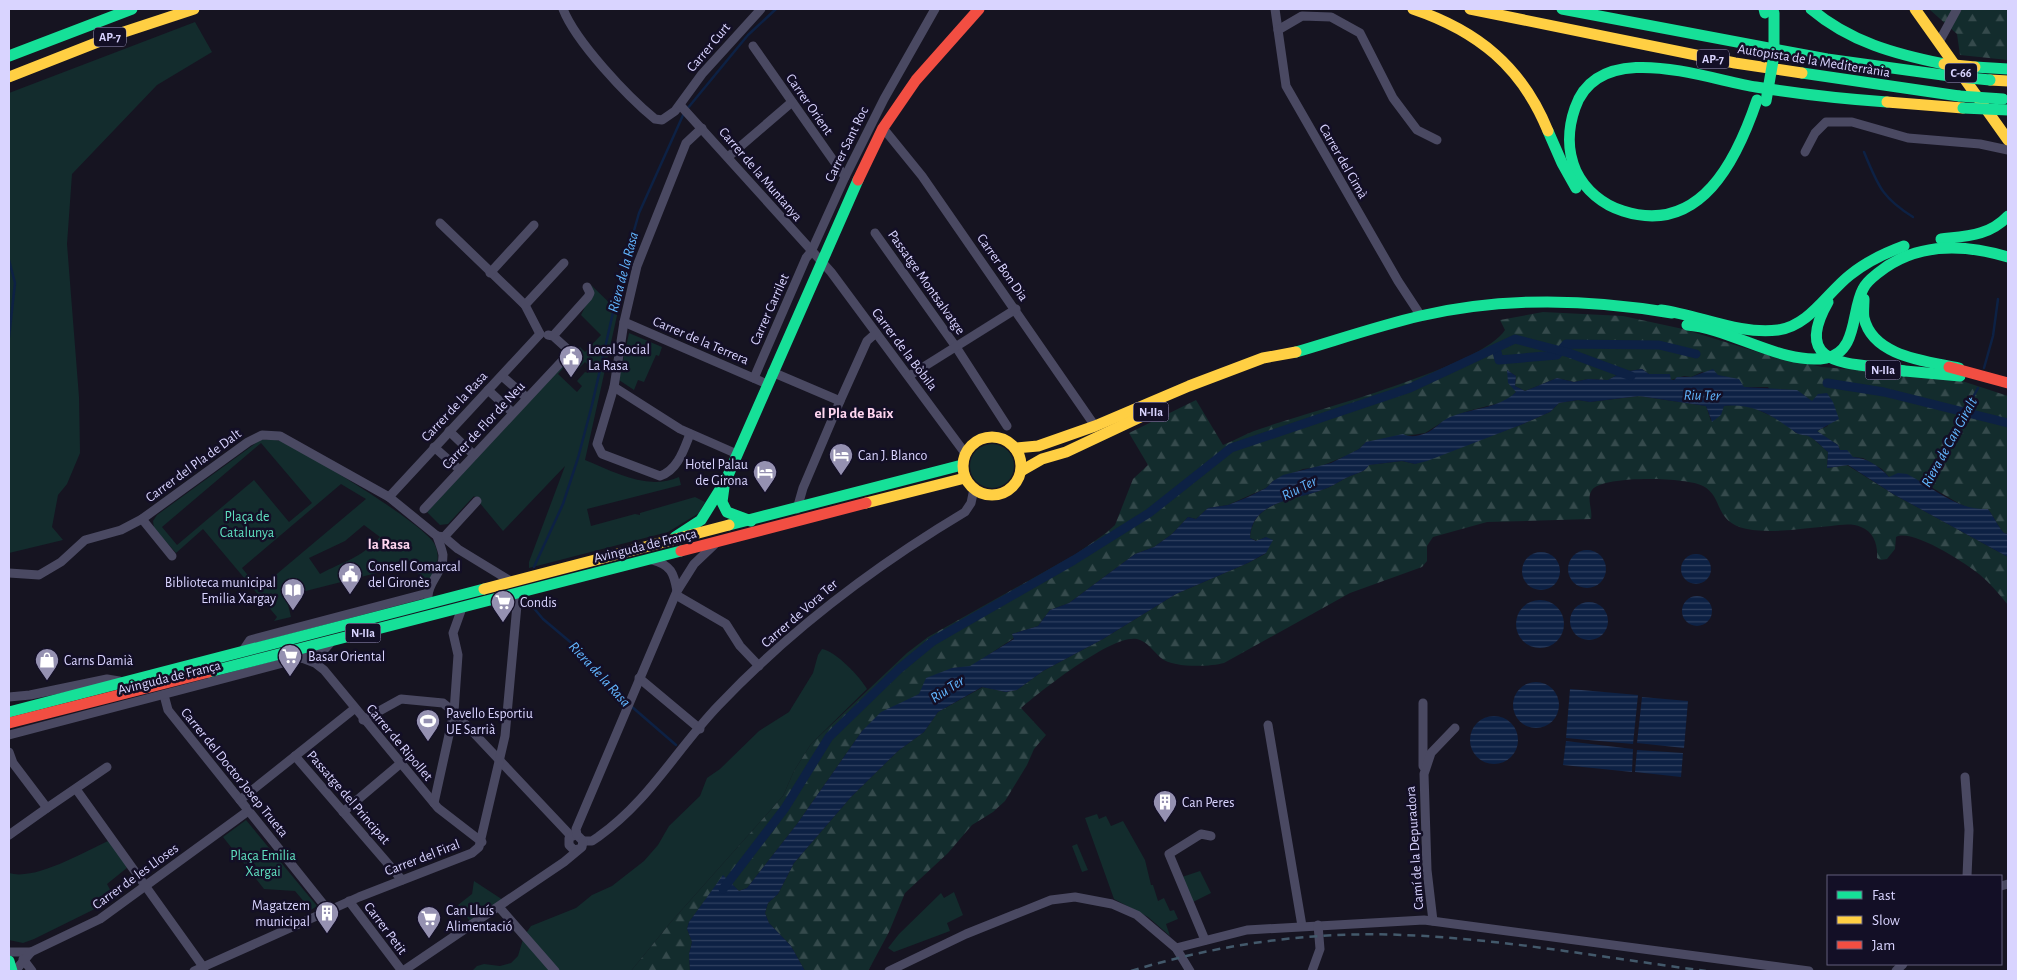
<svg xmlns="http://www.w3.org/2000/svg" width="2017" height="980" font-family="'Alegreya Sans',sans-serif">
	<defs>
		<pattern id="forest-firs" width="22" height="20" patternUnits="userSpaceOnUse" patternTransform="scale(1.25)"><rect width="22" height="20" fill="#132c2d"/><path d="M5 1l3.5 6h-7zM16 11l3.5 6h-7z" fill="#354a4c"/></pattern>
		<pattern id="water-rules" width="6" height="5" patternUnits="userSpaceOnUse" patternTransform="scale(1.25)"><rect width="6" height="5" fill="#0d2144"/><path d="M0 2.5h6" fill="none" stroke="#304060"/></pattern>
	</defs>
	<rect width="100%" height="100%" fill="#161421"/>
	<g fill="#132c2d" fill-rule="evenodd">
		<path d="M195,22L212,52L157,85L72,174L67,244L79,397L80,453L67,484L58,495L52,527L63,540L9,553V93Z"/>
		<path d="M591,285L618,311L585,460C615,472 647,491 679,477L681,485L587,509L591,526L635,514L640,515V513L695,497L705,502L699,513L668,532L529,568V562L565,466L503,531L474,496L448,524L440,525L427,512L580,347L585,352L601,335L581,315L593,291ZM585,362L590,367L588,373L585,372L577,381L582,386L577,392L558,374L568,363L576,371Z"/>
		<path d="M629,333L662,347L659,356L656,355L644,382L638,380L634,390L619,380Z"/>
		<path d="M260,440C268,440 276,439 283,442C307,453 428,526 435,545C441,559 436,568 430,581L421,584L416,563L286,596L291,617L274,621L277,617L203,529L176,553L154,528L153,521L157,515ZM261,443L312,503L289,522L254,480L177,545L162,527ZM341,484L366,499L259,589L242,568ZM364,525L380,537C360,559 344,561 320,574L309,558L345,541Z"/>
		<circle cx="992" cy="466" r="22"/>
		<path d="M822,649C837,652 860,677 867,689L811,744L794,771L783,796L671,922L631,971H472L477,966L484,964L500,966L511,963L518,956L524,936L531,926L576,908L592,895L612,886L644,861L658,845L669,826L700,796L707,778L720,769L759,731L789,712L813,673L818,655Z"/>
		<path d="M1097,814L1099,819L1106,816L1111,826L1123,821L1145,860L1151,885H1153L1158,901L1164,898L1170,911L1174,910L1178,919L1166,924L1170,936L1148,917L1114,899L1085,818Z"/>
		<path d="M246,820L317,906L311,910L295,891L264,889L223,837Z"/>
		<path d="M108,841L128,867L107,884L115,899L34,939L23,943L9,940V873C35,881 84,852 108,841Z"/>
		<path d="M1077,844L1088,870L1082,872L1072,846Z"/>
		<path d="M1200,871L1211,893L1193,902L1182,877Z"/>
		<path d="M474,881L506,902L472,924L458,905L472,894Z"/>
		<path d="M954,892L963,915L947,923L950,931L894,952L888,948L899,934L941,893L944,898Z"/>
	</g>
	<g fill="url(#forest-firs)">
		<path d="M1929,9H2008V60L1960,55L1957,34Z"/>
		<path d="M1543,312L1623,316L1683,329L1764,354L1822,367L1953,378L2008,396V534L2004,533C1997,525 1994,517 1988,509H1971L1958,503L1921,481L1889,477L1882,469L1863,458L1853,457L1840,450L1838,445L1816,431L1828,426C1811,399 1806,387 1770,390L1768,387H1743L1726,377L1702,372L1691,377L1684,376L1671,380L1669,374H1649L1642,369L1622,372L1608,380L1588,379L1574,382L1557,378L1525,391L1515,386L1516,376L1507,370L1516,392L1507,401L1468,411L1447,419L1425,433L1366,442L1359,449L1348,455L1319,467L1303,469L1273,481L1266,488L1228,505L1208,508L1196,519L1188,517L1172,534L1154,547L1135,554L1069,603L1050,610L1038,626L1012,634L1014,638L970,667L952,668L919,694L862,731L797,824L747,888L739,891L723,876L689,922L687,929L692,942L689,954L690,971H631L671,922L783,796L794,771L811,744L907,653L928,637L1076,554L1106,533L1115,525L1133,479L1148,465L1129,433L1196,400L1223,445C1233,441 1244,435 1254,431C1303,413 1481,368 1505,330L1500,320Z"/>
		<path d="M1639,396L1706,406L1711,421L1724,406L1741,404L1752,407L1784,422L1796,433L1810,436L1828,452L1827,468L1847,465L1893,494L2008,557V605C1999,594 1990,583 1979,574C1965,563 1912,528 1896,537L1895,549L1887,559L1880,560L1877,558C1878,545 1874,532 1861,527C1852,523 1840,525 1831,526C1804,528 1774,534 1747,529C1713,522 1724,497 1703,486C1687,477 1603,475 1592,490C1586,498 1593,510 1591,519L1487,522L1433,537L1427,546V561L1422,567L1350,593L1224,663C1209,667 1173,668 1161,658C1154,652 1147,641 1137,639C1112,634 1041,691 1021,708L1046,735L1034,749L1027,765L1005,801L993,812L972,825L948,853L905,893L889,932L868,971H805L791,946L769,923L765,913L768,903L778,894L794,863L851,797L898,751L924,732L938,712L983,687L1006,692L1017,690L1043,671L1103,639L1176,594L1248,563L1265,554L1269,547L1266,537L1257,541L1250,538C1252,501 1294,500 1322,490C1331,487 1338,482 1346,478C1355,473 1363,474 1369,465L1402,461L1415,464L1523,424L1550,412L1559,403L1578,400L1590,402Z"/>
	</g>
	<g fill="url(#water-rules)">
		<path d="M1642,369L1649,374H1670L1671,380H1674L1677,377H1691L1713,369L1718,375L1739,379L1744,387L1797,390L1812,401L1818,394L1827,393L1833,402L1839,419L1817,431L1838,445L1840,450H1847L1853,457C1867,458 1879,466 1889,477L1898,473L1907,474C1932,487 1958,511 1988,509C1994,517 1997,525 2004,533L2008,534V557L1893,494L1848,465L1827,468L1828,452C1823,448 1816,440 1810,437C1805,434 1800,436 1795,432C1773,416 1754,403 1724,406L1721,415L1712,422L1706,406L1639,396L1590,402L1578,400L1559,403L1550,412L1523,424L1427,461L1415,464L1402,461L1369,465C1363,474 1355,473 1346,478C1338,482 1331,487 1322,490C1295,500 1251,501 1250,538L1256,541L1266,537L1273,540L1266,553L1248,563L1176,594L1103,639L1043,671L1017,690L1006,692L982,687L938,712L924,732L898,751L851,797L794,863L778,894L768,903L765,913L769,923L791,946L805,971H690L689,954L692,942L687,929L689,922L723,875L739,891L747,888L797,824L862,731L881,712L919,694L926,678L952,668L970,666L1014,639L1012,634L1038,626L1050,610L1069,603L1135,554L1154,547L1172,534L1188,517L1196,519L1208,508L1228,505L1248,497L1266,488L1273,481L1283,475L1331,463L1359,449L1366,442L1403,434C1410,438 1419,436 1426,433C1434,430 1440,422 1448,418C1470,408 1499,409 1516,392L1508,383L1507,370L1516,376L1515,386L1525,391L1557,378L1574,382L1588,379L1608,380L1622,372Z"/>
		<circle cx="1587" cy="569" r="19"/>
		<circle cx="1541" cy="571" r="19"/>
		<circle cx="1696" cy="569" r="15"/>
		<circle cx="1697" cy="611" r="15"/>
		<circle cx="1540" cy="624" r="24"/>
		<circle cx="1589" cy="621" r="19"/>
		<circle cx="1536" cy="705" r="23"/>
		<path d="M1570,689L1638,695L1633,744L1566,738Z"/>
		<path d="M1642,697L1688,701L1684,748L1637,743Z"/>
		<circle cx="1494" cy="740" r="24"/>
		<path d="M1566,741L1633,749L1632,772L1563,765Z"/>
		<path d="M1637,750L1683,753L1681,777L1635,772Z"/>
	</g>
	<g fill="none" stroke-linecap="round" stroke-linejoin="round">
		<g stroke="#0d2144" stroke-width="2.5">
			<path d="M687,109L748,35L776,9"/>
			<path d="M1864,152C1878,185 1881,197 1913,217"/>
			<path d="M9,260L15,283L9,337"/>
			<path d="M1984,368L1993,336L1998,299"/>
			<path d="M1924,487L1978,388"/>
			<path d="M534,567L563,504L578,458L592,405L622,273L639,213L684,113"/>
			<path d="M527,600L543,619L575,646L627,703"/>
			<path d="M631,706L676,745"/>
		</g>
		<g stroke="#0d2144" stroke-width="9">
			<path d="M1496,348L1499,360L1557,355L1566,344L1659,345L1696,354"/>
			<path d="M1827,383L1884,392L2008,423"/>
			<path d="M723,889L785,808L829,737L899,669L933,641L1074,560L1149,513L1231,448L1410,388L1515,339L1569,353L1631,376"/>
		</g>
		<g stroke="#4a4962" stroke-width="9">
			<path d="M563,9C576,42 627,96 655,119L662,120L675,111L702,74L761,9"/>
			<path d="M1275,9L1286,86L1398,281L1421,316"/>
			<path d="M1278,30L1302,16L1331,17L1360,33L1393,98L1417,130L1437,140"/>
			<path d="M1939,42L1957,9"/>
			<path d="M753,46L845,177"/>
			<path d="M680,105L831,272L965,453"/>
			<path d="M883,128L922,176L1095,426"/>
			<path d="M1805,152L1815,133L1826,122H1852L1908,138L1980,144L2008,150"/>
			<path d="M728,157L792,102"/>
			<path d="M440,223L525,305L540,334"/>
			<path d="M875,233L956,347L1007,426"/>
			<path d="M490,273L534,225"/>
			<path d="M525,305L564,263"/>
			<path d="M624,322L767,384"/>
			<path d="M548,335L553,336L573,354"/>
			<path d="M553,336L588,297L590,293L587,287"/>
			<path d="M772,372L840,401"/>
			<path d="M502,376L527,398"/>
			<path d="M909,376L1016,309"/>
			<path d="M754,378L806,258L811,252L845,177L884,99L935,9"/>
			<path d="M614,387L680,429L737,454"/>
			<path d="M488,390L513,413"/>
			<path d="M449,431L474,455"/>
			<path d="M690,434C684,449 678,470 660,476L602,454L597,444L614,387L624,322L637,266L686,143L702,128"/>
			<path d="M434,447L460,470"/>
			<path d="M389,497L540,334"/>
			<path d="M424,509L562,361"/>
			<path d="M797,509L803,488L840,401L867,341L876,333"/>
			<path d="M142,519L172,556"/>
			<path d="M437,536L444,537L458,549L512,582"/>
			<path d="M444,537L477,501"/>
			<path d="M652,560C671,565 674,573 677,591"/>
			<path d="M9,573L39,575L61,562L85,540L121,530L142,519L248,442L262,435L280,436L389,497L437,536"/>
			<path d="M676,595L726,624L740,646L759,666"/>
			<path d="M428,596C428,582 444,571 443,555C442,549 439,542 437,536"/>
			<path d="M244,649L250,640L428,593"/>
			<path d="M302,658L315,663L324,670L438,808L482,842"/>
			<path d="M639,678L700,729"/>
			<path d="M164,695L168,710L328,910"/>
			<path d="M9,697L30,695L107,679L119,681"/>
			<path d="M1423,703V766"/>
			<path d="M363,720L401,699L443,703L454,712L571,836"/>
			<path d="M1268,725L1302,926"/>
			<path d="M9,735L302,658L324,650L332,641"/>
			<path d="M9,752L13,763L47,808L107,767"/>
			<path d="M295,756L402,880"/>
			<path d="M1965,777L1969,830L1967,876"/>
			<path d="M76,789L204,968"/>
			<path d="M240,800L354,709"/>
			<path d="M434,803L454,712L458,655L453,633L462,608"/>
			<path d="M343,812L401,763"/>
			<path d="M9,835L47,808"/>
			<path d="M575,835L569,838V845L574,850L579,849"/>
			<path d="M583,841H592L598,837C649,801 676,750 718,706C792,628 873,567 965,512L971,503L974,489"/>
			<path d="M583,841L577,835L576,829L677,591L694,564L715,544"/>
			<path d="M2001,886L2008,884"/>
			<path d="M349,901L402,971"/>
			<path d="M499,907L555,971"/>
			<path d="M1433,921L1427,870L1424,774L1431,753L1455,728"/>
			<path d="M1205,940L1169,854L1201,834L1211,836"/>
			<path d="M1176,948L1247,930L1424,920L1809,971"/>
			<path d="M9,952H31"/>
			<path d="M23,959L32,971"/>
			<path d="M15,971L31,952L100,919L248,811"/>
			<path d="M194,971L359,897L472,853L479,847L505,736L518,594"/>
			<path d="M403,971L564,862L582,847L583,841"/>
			<path d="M889,971L966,934L1051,900L1075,897L1112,904L1137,915L1176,948L1190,971"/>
			<path d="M1312,971L1320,949L1318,925"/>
			<path d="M1896,971L1903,964"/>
		</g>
		<g stroke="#16e098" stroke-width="11">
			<path d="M1562,9L1827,59L1950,76"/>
			<path d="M1764,9L1765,13"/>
			<path d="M1811,9C1850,42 1895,54 1944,64"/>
			<path d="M9,56L132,9"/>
			<path d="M1975,67L2008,69"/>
			<path d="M1802,73L1959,96"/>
			<path d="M1757,100C1737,159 1701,236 1623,211C1603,205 1585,190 1576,171C1567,151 1568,128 1575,108C1599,37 1705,79 1756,87C1799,94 1844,99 1887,102"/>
			<path d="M1548,131L1562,163L1576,188"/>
			<path d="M1941,239C1967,236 1989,236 2008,216"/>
			<path d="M1864,299C1864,305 1863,313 1864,318C1873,357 1927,361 1959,368"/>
			<path d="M1828,302C1787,374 1863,361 1904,371"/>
			<path d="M1661,310C1699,315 1739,335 1778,330C1809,326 1827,293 1850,275C1866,262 1885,253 1904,246"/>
			<path d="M1687,325C1730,328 1784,366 1826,358C1858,352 1851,311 1863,289C1866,282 1873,277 1878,273C1916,242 1964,244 2008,257"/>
			<path d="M1296,352C1337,340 1378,326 1420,316C1501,297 1590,299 1672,313"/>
			<path d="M1894,370L1960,376"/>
			<path d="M724,487L722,502L727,512L751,521"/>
			<path d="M729,525L962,465"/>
			<path d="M675,537L701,520L726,480L858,180"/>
			<path d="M209,672L681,551"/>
			<path d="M9,712L484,589"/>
			<path d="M9,961L12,971"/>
		</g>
		<g stroke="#ffcf43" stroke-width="11">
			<path d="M1413,9C1478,31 1522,67 1548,131"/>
			<path d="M1470,9L1735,63L1802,73"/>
			<path d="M1915,9L2008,140"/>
			<path d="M9,77L121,33L194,9"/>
			<path d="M1990,80L2008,81"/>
			<path d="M1887,102L1963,108"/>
			<circle cx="992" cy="466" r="29"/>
			<path d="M1015,448L1038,446L1095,426L1189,386L1263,358L1296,352"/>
			<path d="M1021,471L1042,459L1066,452L1151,412"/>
			<path d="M866,503L965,478"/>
			<path d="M484,589L729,525"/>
		</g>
		<g stroke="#f24e42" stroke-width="11">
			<path d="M858,180L883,128L916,80L979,9"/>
			<path d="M1949,367L2008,383"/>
			<path d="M681,551L866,503"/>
			<path d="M9,723L209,672"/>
		</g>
		<path stroke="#43596b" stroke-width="2.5" stroke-dasharray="8 6" stroke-linecap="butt" d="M1131,971C1219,944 1312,931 1404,935C1505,939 1606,958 1706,971"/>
		<g stroke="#16e098" stroke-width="11">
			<path d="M1950,76L1990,80"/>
			<path d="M1959,96L2003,99"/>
			<path d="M1766,101L1774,55V13"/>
			<path d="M1963,108L2008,110"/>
		</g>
		<path stroke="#ffcf43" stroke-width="11" d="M1944,64L1975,67"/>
	</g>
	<defs>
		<g id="civic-pin" transform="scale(1.25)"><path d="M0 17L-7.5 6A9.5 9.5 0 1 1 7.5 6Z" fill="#9591b1" stroke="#130f26"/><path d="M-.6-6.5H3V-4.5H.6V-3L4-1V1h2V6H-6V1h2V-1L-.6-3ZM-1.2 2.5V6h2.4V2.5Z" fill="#fff"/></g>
		<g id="hotel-pin" transform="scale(1.25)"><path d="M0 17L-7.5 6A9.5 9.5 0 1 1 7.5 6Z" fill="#9591b1" stroke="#130f26"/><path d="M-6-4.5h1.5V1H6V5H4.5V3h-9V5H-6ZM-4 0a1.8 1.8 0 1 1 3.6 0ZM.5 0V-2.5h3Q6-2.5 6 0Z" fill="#fff"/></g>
		<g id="library-pin" transform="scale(1.25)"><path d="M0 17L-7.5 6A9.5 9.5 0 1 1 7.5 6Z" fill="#9591b1" stroke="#130f26"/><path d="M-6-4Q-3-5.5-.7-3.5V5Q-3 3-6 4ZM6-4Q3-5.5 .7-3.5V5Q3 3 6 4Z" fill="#fff"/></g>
		<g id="supermarket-pin" transform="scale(1.25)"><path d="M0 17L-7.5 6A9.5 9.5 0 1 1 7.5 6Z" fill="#9591b1" stroke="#130f26"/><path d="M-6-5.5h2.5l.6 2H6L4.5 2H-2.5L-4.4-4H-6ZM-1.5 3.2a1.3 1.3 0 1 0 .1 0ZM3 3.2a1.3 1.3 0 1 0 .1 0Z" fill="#fff"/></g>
		<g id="shop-pin" transform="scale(1.25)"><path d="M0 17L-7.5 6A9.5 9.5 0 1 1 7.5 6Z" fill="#9591b1" stroke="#130f26"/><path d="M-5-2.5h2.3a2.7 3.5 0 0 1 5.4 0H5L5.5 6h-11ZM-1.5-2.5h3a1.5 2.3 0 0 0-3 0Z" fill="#fff"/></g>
		<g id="stadium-pin" transform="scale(1.25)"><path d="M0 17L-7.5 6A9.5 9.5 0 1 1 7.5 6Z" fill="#9591b1" stroke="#130f26"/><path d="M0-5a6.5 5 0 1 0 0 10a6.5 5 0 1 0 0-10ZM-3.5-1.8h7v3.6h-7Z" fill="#fff"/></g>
		<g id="building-pin" transform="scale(1.25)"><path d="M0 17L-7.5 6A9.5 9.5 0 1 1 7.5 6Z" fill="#9591b1" stroke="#130f26"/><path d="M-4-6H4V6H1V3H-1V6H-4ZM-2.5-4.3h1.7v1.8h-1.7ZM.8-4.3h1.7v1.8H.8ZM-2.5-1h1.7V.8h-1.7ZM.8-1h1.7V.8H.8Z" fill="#fff"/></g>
	</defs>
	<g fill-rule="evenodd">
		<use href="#civic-pin" x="571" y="357"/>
		<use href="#hotel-pin" x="841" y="455"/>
		<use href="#hotel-pin" x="765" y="472"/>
		<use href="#civic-pin" x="350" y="574"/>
		<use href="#library-pin" x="293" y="590"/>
		<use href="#supermarket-pin" x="503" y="602"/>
		<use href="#supermarket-pin" x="290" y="656"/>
		<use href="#shop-pin" x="47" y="660"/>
		<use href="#stadium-pin" x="428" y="721"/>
		<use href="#building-pin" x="1165" y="802"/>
		<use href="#building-pin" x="327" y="913"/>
		<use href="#supermarket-pin" x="429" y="918"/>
	</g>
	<g text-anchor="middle" stroke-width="5" stroke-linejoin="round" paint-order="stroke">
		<g fill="#130f26" stroke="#9e99be" stroke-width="1">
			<rect x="94" y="27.5" width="32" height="19" rx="4"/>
			<rect x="1697" y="49.5" width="32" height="19" rx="4"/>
			<rect x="1945" y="63.5" width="32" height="19" rx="4"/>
			<rect x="1865.5" y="360.5" width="35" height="19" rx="4"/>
			<rect x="1133.5" y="402.5" width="35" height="19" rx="4"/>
			<rect x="345.5" y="623.5" width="35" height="19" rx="4"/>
		</g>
		<g font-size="12" font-weight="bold" fill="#d9d4ff">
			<text x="110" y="41">AP-7</text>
			<text x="1713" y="63">AP-7</text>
			<text x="1961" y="77">C-66</text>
			<text x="1883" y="374">N-IIa</text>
			<text x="1151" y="416">N-IIa</text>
			<text x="363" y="637">N-IIa</text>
		</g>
		<g font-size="14" fill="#d9d4ff" stroke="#130f26">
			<text transform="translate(708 47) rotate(-50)" y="5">Carrer Curt</text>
			<text transform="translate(1814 60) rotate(9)" y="5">Autopista de la Mediterrània</text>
			<text transform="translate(810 104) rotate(55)" y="5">Carrer Orient</text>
			<text transform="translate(846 144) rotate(-64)" y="5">Carrer Sant Roc</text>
			<text transform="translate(1344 161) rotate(60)" y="5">Carrer del Cimà</text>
			<text transform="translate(761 174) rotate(49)" y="5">Carrer de la Muntanya</text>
			<text transform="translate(1003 267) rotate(55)" y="5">Carrer Bon Dia</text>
			<text transform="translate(927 282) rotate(55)" y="5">Passatge Montsalvatge</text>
			<text transform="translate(769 309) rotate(-66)" y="5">Carrer Carrilet</text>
			<text transform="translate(701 340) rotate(23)" y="5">Carrer de la Terrera</text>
			<text transform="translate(905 349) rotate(53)" y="5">Carrer de la Bòbila</text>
			<text transform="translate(454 406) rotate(-47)" y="5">Carrer de la Rasa</text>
			<text transform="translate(483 425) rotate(-47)" y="5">Carrer de Flor de Neu</text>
			<text transform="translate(193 465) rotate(-36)" y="5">Carrer del Pla de Dalt</text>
			<text transform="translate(645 545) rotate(-14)" y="5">Avinguda de França</text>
			<text transform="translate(799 613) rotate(-41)" y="5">Carrer de Vora Ter</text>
			<text transform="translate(169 677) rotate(-14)" y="5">Avinguda de França</text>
			<text transform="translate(400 742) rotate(50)" y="5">Carrer de Ripollet</text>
			<text transform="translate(235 772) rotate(51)" y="5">Carrer del Doctor Josep Trueta</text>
			<text transform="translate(349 797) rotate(49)" y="5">Passatge del Principat</text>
			<text transform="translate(1414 848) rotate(-94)" y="5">Camí de la Depuradora</text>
			<text transform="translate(422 857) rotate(-21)" y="5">Carrer del Firal</text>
			<text transform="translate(135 876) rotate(-36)" y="5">Carrer de les Lloses</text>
			<text transform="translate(386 928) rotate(53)" y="5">Carrer Petit</text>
		</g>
		<g font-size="14" fill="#d9d4ff" stroke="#130f26" text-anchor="start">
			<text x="588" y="354">Local Social<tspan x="588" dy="16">La Rasa</tspan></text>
			<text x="858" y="460">Can J. Blanco</text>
			<text x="748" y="469" text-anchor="end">Hotel Palau<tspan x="748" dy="16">de Girona</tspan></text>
			<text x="368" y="571">Consell Comarcal<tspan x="368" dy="16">del Gironès</tspan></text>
			<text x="276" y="587" text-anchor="end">Biblioteca municipal<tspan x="276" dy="16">Emilia Xargay</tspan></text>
			<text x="520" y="607">Condis</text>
			<text x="308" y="661">Basar Oriental</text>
			<text x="64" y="665">Carns Damià</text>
			<text x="446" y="718">Pavello Esportiu<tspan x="446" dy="16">UE Sarrià</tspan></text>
			<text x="1182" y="807">Can Peres</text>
			<text x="310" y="910" text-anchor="end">Magatzem<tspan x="310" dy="16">municipal</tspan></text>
			<text x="446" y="915">Can Lluís<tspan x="446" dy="16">Alimentació</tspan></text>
		</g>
		<g font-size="14" fill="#5fe0c0" stroke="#130f26">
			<text x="247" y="521">Plaça de<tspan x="247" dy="16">Catalunya</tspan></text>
			<text x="263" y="860">Plaça Emilia<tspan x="263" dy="16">Xargai</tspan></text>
		</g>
		<g font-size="15" font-style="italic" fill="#62b6ff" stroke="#130f26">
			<text transform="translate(623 272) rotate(-75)" y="5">Riera de la Rasa</text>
			<text transform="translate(1702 395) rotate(1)" y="5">Riu Ter</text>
			<text transform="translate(1949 442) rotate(-61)" y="5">Riera de Can Giralt</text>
			<text transform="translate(1299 488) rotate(-27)" y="5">Riu Ter</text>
			<text transform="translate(600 674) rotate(47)" y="5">Riera de la Rasa</text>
			<text transform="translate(947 689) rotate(-33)" y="5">Riu Ter</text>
		</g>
		<g font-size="15" font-weight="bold" fill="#ffd6f0" stroke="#130f26">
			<text x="854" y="418">el Pla de Baix</text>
			<text x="389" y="549">la Rasa</text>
		</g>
	</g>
	<rect width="2017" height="980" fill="none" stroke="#d9d4ff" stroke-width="20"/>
	<rect x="1827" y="875" width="175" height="90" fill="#130f26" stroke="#625e7d"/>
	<rect x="1837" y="891" width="25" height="8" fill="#16e098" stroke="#625e7d"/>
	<text x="1872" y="900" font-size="15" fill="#d9d4ff">Fast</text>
	<rect x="1837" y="916" width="25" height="8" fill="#ffcf43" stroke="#625e7d"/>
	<text x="1872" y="925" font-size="15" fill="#d9d4ff">Slow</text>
	<rect x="1837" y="941" width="25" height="8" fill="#f24e42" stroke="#625e7d"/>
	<text x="1872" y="950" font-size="15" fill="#d9d4ff">Jam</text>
</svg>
